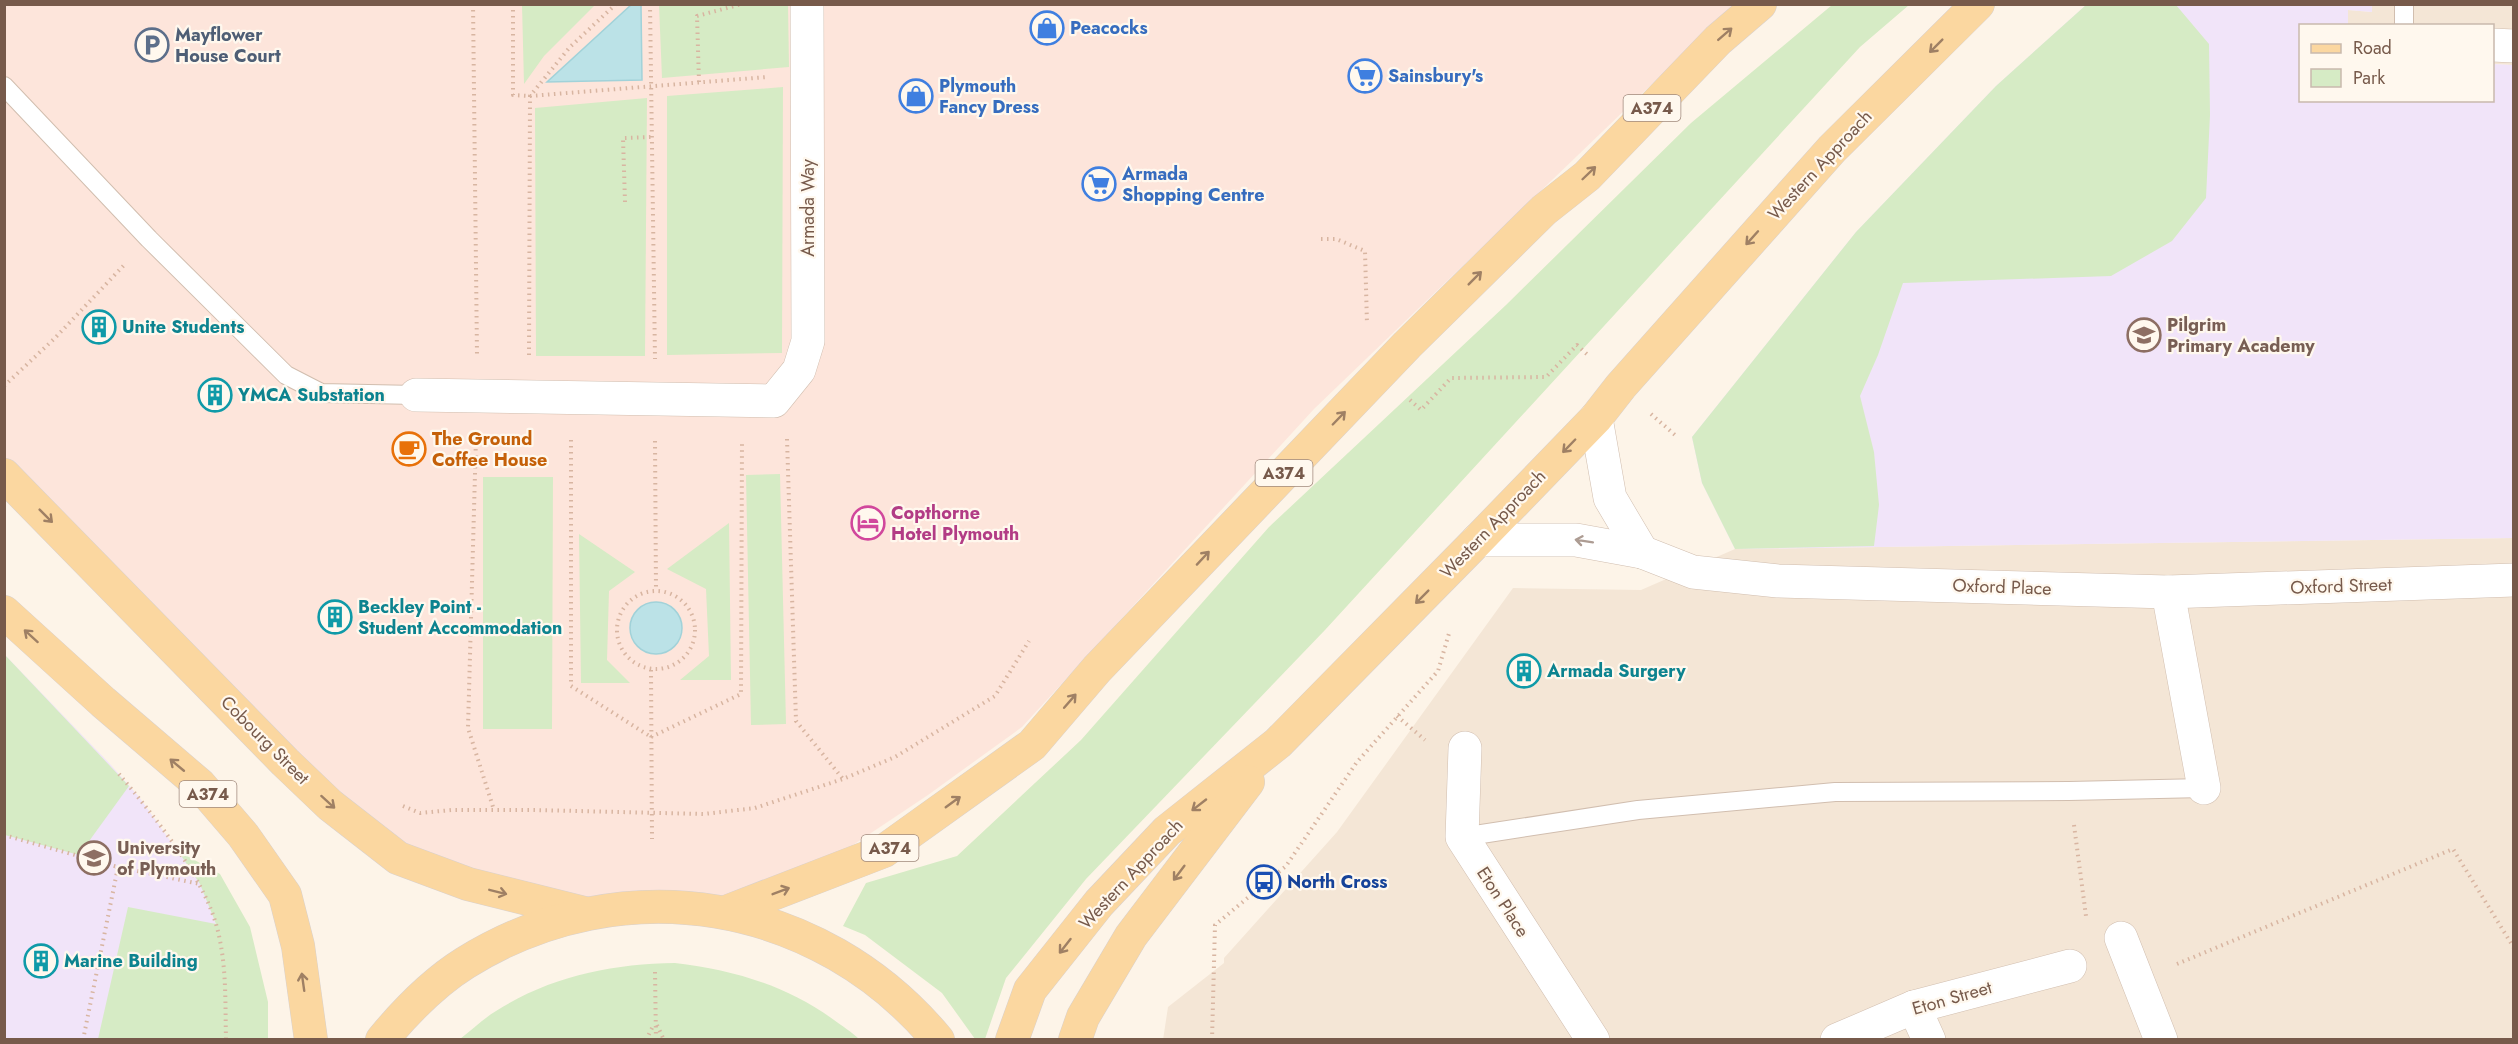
<svg xmlns="http://www.w3.org/2000/svg" width="2518" height="1044" font-family="Jost,sans-serif">
	<rect width="100%" height="100%" fill="#fdf4e8"/>
	<g fill="#f4e6d6">
		<path d="M2372,4L2513,5V65L2493,64L2492,26L2348,25V10L2372,12Z"/>
		<path d="M2513,538V1039L1163,1040L1168,1007L1224,963V958L1337,832L1513,588L1641,590L1735,549Z"/>
	</g>
	<path fill="#fde5db" d="M5,5H1734L1314,409L1022,727L928,795L850,847L727,897L578,902L476,877L390,838L260,725L5,458Z"/>
	<g fill="#f1e4f9">
		<path d="M2086,5H2372V12L2348,10V25L2300,26V100H2492L2493,64L2513,65V538L1735,549L1702,483L1692,437L1856,232L1996,86Z"/>
		<path d="M4,654L110,764L139,797L201,884L216,924L226,1039H5Z"/>
	</g>
	<g fill="#d6ebc5">
		<path d="M522,5H595L544,56L524,84Z"/>
		<path d="M659,5H788L789,67L662,78Z"/>
		<path d="M1832,5H1909L1860,47L1325,630L1086,879L1006,978L985,1039H975L942,993L865,935L843,926L866,883L957,856L1081,740L1269,527L1506,305L1691,123Z"/>
		<path d="M2086,5H2176L2209,44L2210,115L2206,198L2172,241L2111,276L1903,283L1878,355L1860,396L1874,452L1879,505L1874,546L1735,549L1702,483L1692,437L1856,232L1996,86Z"/>
		<path d="M783,87L782,353L667,355V96Z"/>
		<path d="M647,98L645,356H536L535,108Z"/>
		<path d="M780,474L786,724L751,725L746,475Z"/>
		<path d="M483,477H553L552,729H483Z"/>
		<path d="M729,523L731,680H680L709,656L706,589L667,569Z"/>
		<path d="M579,534L635,572L609,591L607,660L630,683H581Z"/>
		<path d="M4,654L129,786L79,855L5,835Z"/>
		<path d="M178,851L220,874L250,927L268,1002V1039H98L128,907L216,924L200,884Z"/>
		<path d="M675,963C733,970 786,985 834,1020C842,1026 852,1032 859,1039H460C472,1030 483,1019 496,1011C551,976 612,964 675,963Z"/>
	</g>
	<g fill="#bbe2e7" stroke="#a1d2d9" stroke-width="1.5">
		<path d="M632,4L641,5L642,80L547,82Z"/>
		<circle cx="656" cy="628" r="26"/>
	</g>
	<g fill="none" stroke-linecap="round" stroke-linejoin="round">
		<g stroke="#d1beaf" stroke-width="20">
			<g id="lane">
				<path d="M2404,26V4"/>
				<path d="M4,86L149,239L286,375L321,393L416,395"/>
				<path d="M1462,837L1638,810L1835,792L2069,791L2204,788"/>
			</g>
		</g>
		<g stroke="#d1beaf" stroke-width="34">
			<g id="street">
				<path d="M2492,45L2514,46"/>
				<path d="M416,395L774,401L799,370L808,341L807,4"/>
				<path d="M1596,418L1610,498L1642,552"/>
				<path d="M1478,540H1576L1642,552L1693,572L1778,581L2168,592L2514,580"/>
				<path d="M2168,592L2204,788"/>
				<path d="M1465,748L1462,837L1593,1040"/>
				<path d="M2121,938L2161,1040"/>
				<path d="M1914,1007L1929,1040"/>
				<path d="M1837,1040L1914,1007L2070,966"/>
			</g>
		</g>
		<g stroke="#d9d1cd" stroke-width="34">
			<g id="primary">
				<path d="M4,475L285,762L330,805L398,858L468,884L584,913"/>
				<path d="M4,612L103,702L200,785L243,835L285,895L298,946L311,1040"/>
				<path d="M726,912L884,851L1032,745L1097,669L1407,345L1544,210L1587,176L1718,40L1760,4"/>
				<path d="M382,1040C406,1011 433,983 465,963C622,865 820,898 938,1040"/>
				<path d="M1012,1040L1030,990L1099,903L1167,831L1278,743L1478,540L1596,418L1621,386L1832,149L1978,4"/>
				<path d="M1075,1040L1083,1017L1131,936L1248,782"/>
			</g>
		</g>
		<g stroke="#d8b5a1" stroke-width="4" stroke-dasharray="1.5 4.5" stroke-linecap="butt">
			<path d="M473,4L477,355"/>
			<path d="M513,4V95L530,96L767,77"/>
			<path d="M650,4L655,359"/>
			<path d="M699,82L697,16L742,4"/>
			<path d="M625,202L623,138L652,137"/>
			<path d="M1321,239H1336L1365,251L1367,324"/>
			<path d="M529,355L530,96L570,47L616,4"/>
			<path d="M4,386L55,338L126,263"/>
			<path d="M1410,400L1421,410L1451,378L1546,377L1577,345L1590,357"/>
			<path d="M1651,414L1675,435"/>
			<path d="M476,437L468,728L494,810"/>
			<path d="M787,439L796,721L843,779"/>
			<path d="M571,440V686L651,737"/>
			<path d="M655,441L656,591"/>
			<circle cx="656" cy="630" r="39"/>
			<path d="M651,670L652,839"/>
			<path d="M1397,716L1425,740"/>
			<path d="M651,737L741,694L742,440"/>
			<path d="M119,774C153,815 201,873 216,924C227,962 225,1001 226,1040"/>
			<path d="M403,806L420,813L452,810H534L704,814L755,808L843,779L895,757L995,696L1029,641"/>
			<path d="M2074,825L2086,916"/>
			<path d="M4,835L118,867L200,884"/>
			<path d="M2177,964L2453,849L2514,948"/>
			<path d="M655,972L656,1040"/>
			<path d="M657,1025L664,1040"/>
			<path d="M83,1040L118,867"/>
			<path d="M646,1040L654,1024"/>
			<path d="M1212,1040L1215,925L1286,866L1357,762L1438,671L1450,630"/>
		</g>
		<use href="#lane" stroke="#fff" stroke-width="18"/>
		<use href="#street" stroke="#fff" stroke-width="33"/>
		<use href="#primary" stroke="#fbd7a0" stroke-width="33"/>
	</g>
	<defs><path id="oneway-shaft" d="M-6 0H5M1.5-3L5.5 0L1.5 3" fill="none" stroke-width="1.6" stroke-linecap="round" stroke-linejoin="round" transform="scale(1.5)"/></defs>
	<g stroke="#9f8064">
		<use href="#oneway-shaft" transform="translate(1725 34) rotate(-41)"/>
		<use href="#oneway-shaft" transform="translate(1936 46) rotate(135)"/>
		<use href="#oneway-shaft" transform="translate(1589 173) rotate(-44)"/>
		<use href="#oneway-shaft" transform="translate(1752 238) rotate(132)"/>
		<use href="#oneway-shaft" transform="translate(1475 278) rotate(-45)"/>
		<use href="#oneway-shaft" transform="translate(1339 418) rotate(-46)"/>
		<use href="#oneway-shaft" transform="translate(1569 446) rotate(134)"/>
		<use href="#oneway-shaft" transform="translate(46 516) rotate(45)"/>
		<use href="#oneway-shaft" transform="translate(1203 558) rotate(-47)"/>
		<use href="#oneway-shaft" transform="translate(1422 597) rotate(135)"/>
		<use href="#oneway-shaft" transform="translate(31 636) rotate(-138)"/>
		<use href="#oneway-shaft" transform="translate(1070 701) rotate(-49)"/>
		<use href="#oneway-shaft" transform="translate(177 765) rotate(-140)"/>
		<use href="#oneway-shaft" transform="translate(328 802) rotate(42)"/>
		<use href="#oneway-shaft" transform="translate(953 802) rotate(-36)"/>
		<use href="#oneway-shaft" transform="translate(1199 805) rotate(142)"/>
		<use href="#oneway-shaft" transform="translate(1179 873) rotate(127)"/>
		<use href="#oneway-shaft" transform="translate(781 891) rotate(-21)"/>
		<use href="#oneway-shaft" transform="translate(498 892) rotate(14)"/>
		<use href="#oneway-shaft" transform="translate(1065 946) rotate(128)"/>
		<use href="#oneway-shaft" transform="translate(303 982) rotate(-98)"/>
	</g>
	<use stroke="#ad9c93" href="#oneway-shaft" transform="translate(1584 541) rotate(-171)"/>
	<defs>
		<g id="shop-ring" transform="scale(1.725)"><circle r="9.5" fill="#fff8ee" stroke="#3f7fe0" stroke-width="1.5"/><path d="M-5-2.5h2.3a2.7 3.5 0 0 1 5.4 0H5L5.5 6h-11ZM-1.5-2.5h3a1.5 2.3 0 0 0-3 0Z" fill="#3f7fe0"/></g>
		<g id="parking-ring" transform="scale(1.725)"><circle r="9.5" fill="#fff8ee" stroke="#5c6f8a" stroke-width="1.5"/><path d="M-3.5-5.5H1a3.5 3.5 0 0 1 0 7H-1V5.5H-3.5ZM-1-3.4V-.6H.8a1.4 1.4 0 0 0 0-2.8Z" fill="#5c6f8a"/></g>
		<g id="supermarket-ring" transform="scale(1.725)"><circle r="9.5" fill="#fff8ee" stroke="#3f7fe0" stroke-width="1.5"/><path d="M-6-5.5h2.5l.6 2H6L4.5 2H-2.5L-4.4-4H-6ZM-1.5 3.2a1.3 1.3 0 1 0 .1 0ZM3 3.2a1.3 1.3 0 1 0 .1 0Z" fill="#3f7fe0"/></g>
		<g id="building-ring" transform="scale(1.725)"><circle r="9.5" fill="#fff8ee" stroke="#0f9aa8" stroke-width="1.5"/><path d="M-4-6H4V6H1V3H-1V6H-4ZM-2.5-4.3h1.7v1.8h-1.7ZM.8-4.3h1.7v1.8H.8ZM-2.5-1h1.7V.8h-1.7ZM.8-1h1.7V.8H.8Z" fill="#0f9aa8"/></g>
		<g id="school-ring" transform="scale(1.725)"><circle r="9.5" fill="#fff8ee" stroke="#8d6e63" stroke-width="1.5"/><path d="M0-5L7-2L0 1L-7-2ZM-4 1L0 2.5L4 1V4Q0 6-4 4Z" fill="#8d6e63"/></g>
		<g id="cafe-ring" transform="scale(1.725)"><circle r="9.5" fill="#fff8ee" stroke="#e8710a" stroke-width="1.5"/><path d="M-5.5-4.5H6V0H3Q3 3.5 0 3.5H-2.5Q-5.5 3.5-5.5 0ZM3-3.2v2h1.7v-2ZM-6 4.5H4V6H-6Z" fill="#e8710a"/></g>
		<g id="hotel-ring" transform="scale(1.725)"><circle r="9.5" fill="#fff8ee" stroke="#d1479c" stroke-width="1.5"/><path d="M-6-4.5h1.5V1H6V5H4.5V3h-9V5H-6ZM-4 0a1.8 1.8 0 1 1 3.6 0ZM.5 0V-2.5h3Q6-2.5 6 0Z" fill="#d1479c"/></g>
		<g id="university-ring" transform="scale(1.725)"><circle r="9.5" fill="#fff8ee" stroke="#8d6e63" stroke-width="1.5"/><path d="M0-5L7-2L0 1L-7-2ZM-4 1L0 2.5L4 1V4Q0 6-4 4Z" fill="#8d6e63"/></g>
		<g id="bus-ring" transform="scale(1.725)"><circle r="9.5" fill="#fff8ee" stroke="#1a4fb4" stroke-width="1.5"/><path d="M-5-6H5V4H4V6H2V4H-2V6H-4V4H-5ZM-3.5-4V0h7V-4ZM-3.5 1.2v1.5H-2V1.2ZM2 1.2v1.5H3.5V1.2Z" fill="#1a4fb4"/></g>
	</defs>
	<g fill-rule="evenodd">
		<use href="#shop-ring" x="1047" y="28"/>
		<use href="#parking-ring" x="152" y="45"/>
		<use href="#supermarket-ring" x="1365" y="76"/>
		<use href="#shop-ring" x="916" y="96"/>
		<use href="#supermarket-ring" x="1099" y="184"/>
		<use href="#building-ring" x="99" y="327"/>
		<use href="#school-ring" x="2144" y="335"/>
		<use href="#building-ring" x="215" y="395"/>
		<use href="#cafe-ring" x="409" y="449"/>
		<use href="#hotel-ring" x="868" y="523"/>
		<use href="#building-ring" x="335" y="617"/>
		<use href="#building-ring" x="1524" y="671"/>
		<use href="#university-ring" x="94" y="858"/>
		<use href="#bus-ring" x="1264" y="882"/>
		<use href="#building-ring" x="41" y="961"/>
	</g>
	<g text-anchor="middle" stroke-width="4.5" stroke-linejoin="round" paint-order="stroke">
		<g fill="#fff8ee" stroke="#a0897c" stroke-width="1.5">
			<rect x="1623.5" y="95" width="57" height="26" rx="4.5"/>
			<rect x="1255.5" y="460" width="57" height="26" rx="4.5"/>
			<rect x="179.5" y="781" width="57" height="26" rx="4.5"/>
			<rect x="861.5" y="835" width="57" height="26" rx="4.5"/>
		</g>
		<g font-size="16" font-weight="bold" fill="#775a4b">
			<text x="1652" y="114">A374</text>
			<text x="1284" y="479">A374</text>
			<text x="208" y="800">A374</text>
			<text x="890" y="854">A374</text>
		</g>
		<g font-size="18" font-weight="bold" fill="#366cbe" stroke="#fff8ee" text-anchor="start">
			<text x="1070" y="34">Peacocks</text>
			<text x="1388" y="82">Sainsbury's</text>
			<text x="939" y="92">Plymouth<tspan x="939" dy="21">Fancy Dress</tspan></text>
			<text x="1122" y="180">Armada<tspan x="1122" dy="21">Shopping Centre</tspan></text>
		</g>
		<g font-size="18" font-weight="bold" fill="#4e5e75" stroke="#fff8ee" text-anchor="start">
			<text x="175" y="41">Mayflower<tspan x="175" dy="21">House Court</tspan></text>
		</g>
		<g font-size="18" fill="#775a4b" stroke="#fff8ee">
			<text transform="translate(1820 165) rotate(-47)" y="6">Western Approach</text>
			<text transform="translate(808 208) rotate(-90)" y="6">Armada Way</text>
			<text transform="translate(1493 524) rotate(-46)" y="6">Western Approach</text>
			<text transform="translate(2341 586) rotate(-2)" y="6">Oxford Street</text>
			<text transform="translate(2002 587) rotate(2)" y="6">Oxford Place</text>
			<text transform="translate(265 740) rotate(45)" y="6">Cobourg Street</text>
			<text transform="translate(1131 874) rotate(-47)" y="6">Western Approach</text>
			<text transform="translate(1503 902) rotate(57)" y="6">Eton Place</text>
			<text transform="translate(1952 998) rotate(-16)" y="6">Eton Street</text>
		</g>
		<g font-size="18" font-weight="bold" fill="#785e54" stroke="#fff8ee" text-anchor="start">
			<text x="2167" y="331">Pilgrim<tspan x="2167" dy="21">Primary Academy</tspan></text>
			<text x="117" y="854">University<tspan x="117" dy="21">of Plymouth</tspan></text>
		</g>
		<g font-size="18" font-weight="bold" fill="#0d838f" stroke="#fff8ee" text-anchor="start">
			<text x="122" y="333">Unite Students</text>
			<text x="238" y="401">YMCA Substation</text>
			<text x="358" y="613">Beckley Point -<tspan x="358" dy="21">Student Accommodation</tspan></text>
			<text x="1547" y="677">Armada Surgery</text>
			<text x="64" y="967">Marine Building</text>
		</g>
		<g font-size="18" font-weight="bold" fill="#c56008" stroke="#fff8ee" text-anchor="start">
			<text x="432" y="445">The Ground<tspan x="432" dy="21">Coffee House</tspan></text>
		</g>
		<g font-size="18" font-weight="bold" fill="#b23c85" stroke="#fff8ee" text-anchor="start">
			<text x="891" y="519">Copthorne<tspan x="891" dy="21">Hotel Plymouth</tspan></text>
		</g>
		<g font-size="18" font-weight="bold" fill="#164399" stroke="#fff8ee" text-anchor="start">
			<text x="1287" y="888">North Cross</text>
		</g>
	</g>
	<rect width="2518" height="1044" fill="none" stroke="#775a4b" stroke-width="12"/>
	<rect x="2299" y="24" width="195" height="78" fill="#fff8ee" stroke="#c9b9ad" stroke-width="1.5"/>
	<rect x="2311" y="44" width="30" height="9" fill="#fbd7a0" stroke="#c9b9ad" stroke-width="1.5"/>
	<text x="2353" y="54" font-size="18" fill="#775a4b">Road</text>
	<rect x="2311" y="69" width="30" height="18" fill="#d6ebc5" stroke="#c9b9ad" stroke-width="1.5"/>
	<text x="2353" y="84" font-size="18" fill="#775a4b">Park</text>
</svg>
